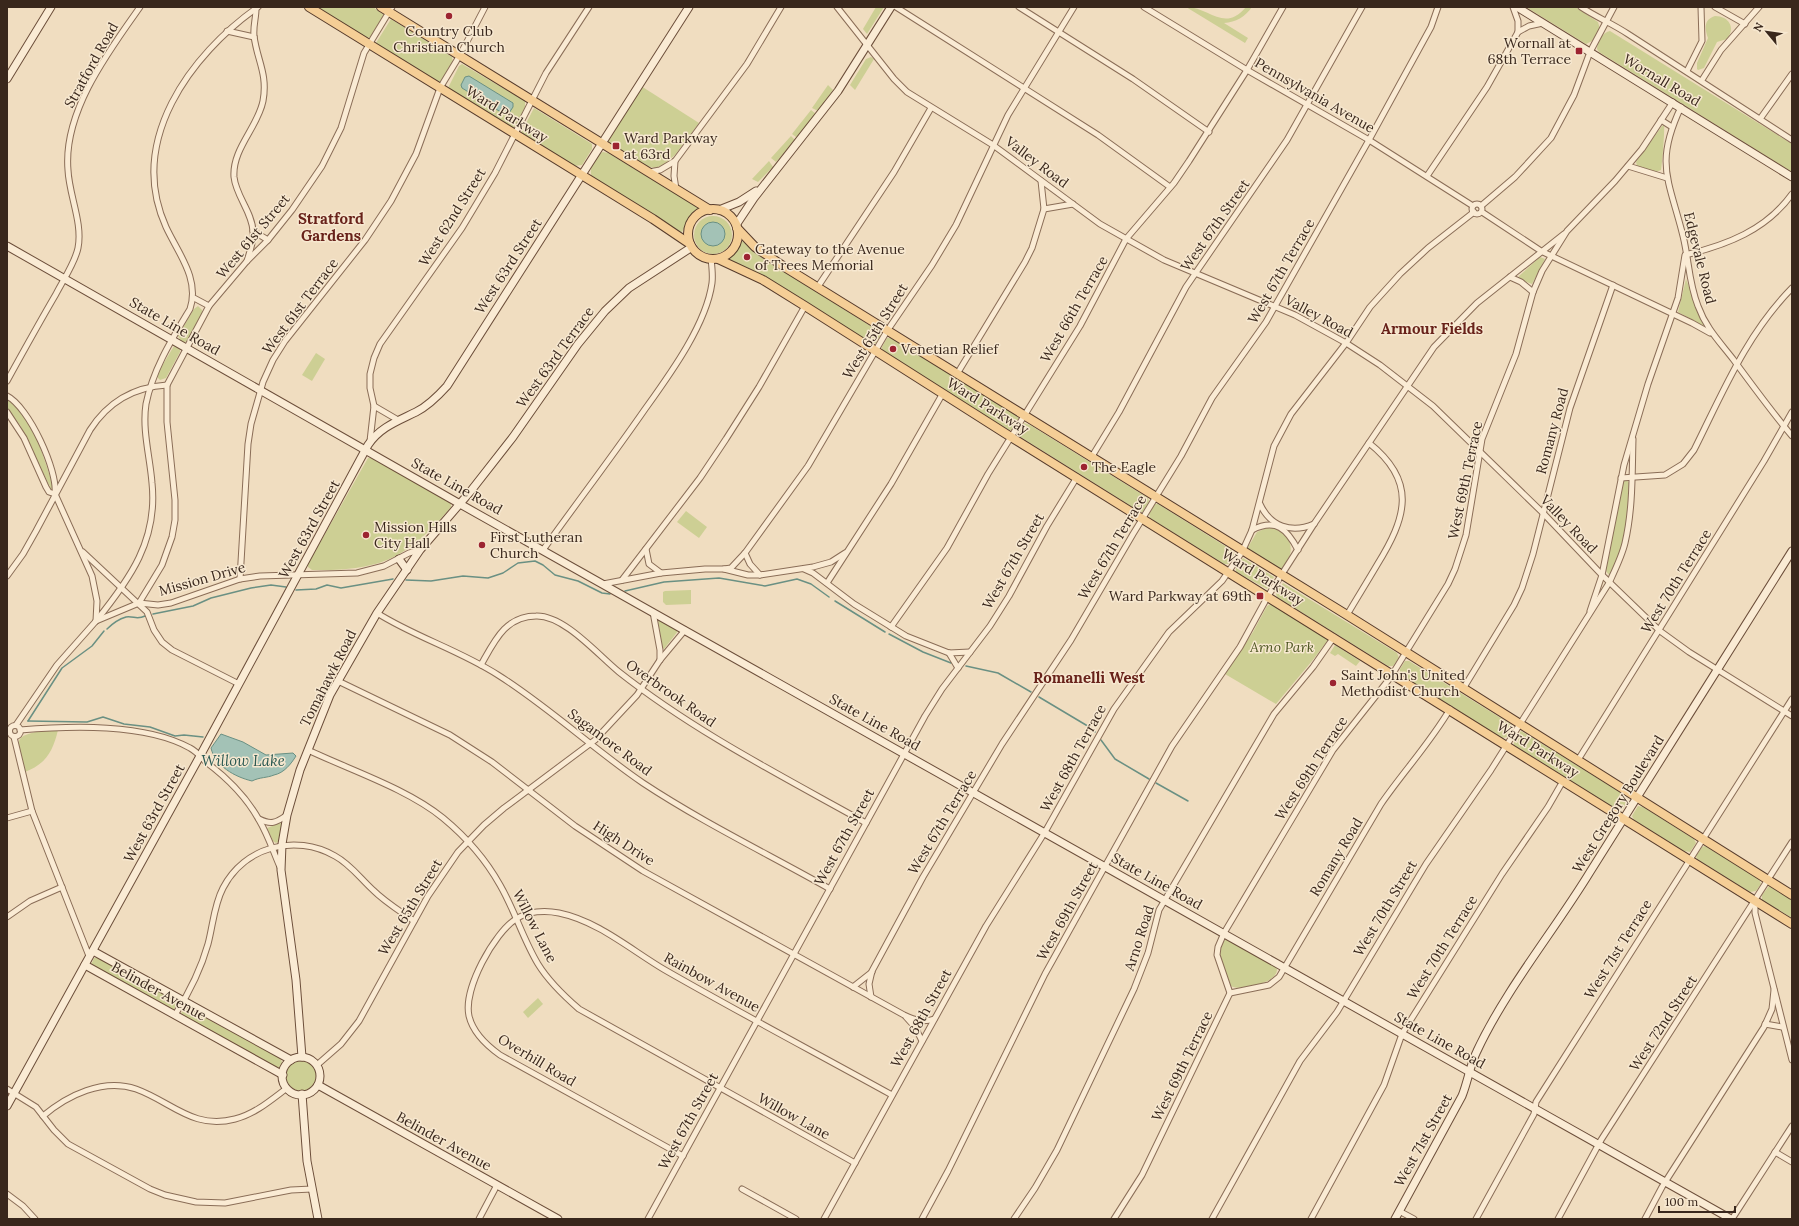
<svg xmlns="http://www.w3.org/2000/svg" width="1799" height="1226" font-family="Lora,serif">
	<rect width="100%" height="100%" fill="#f0ddc0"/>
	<g fill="#cdcf94">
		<path d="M316,7H373L384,15L371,37L366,38Z"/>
		<path d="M876,7H884L867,34L863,29Z"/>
		<path d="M1186,7C1210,7 1224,33 1246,7H1252C1245,17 1236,22 1224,23L1248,38L1245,43Z"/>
		<path d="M1526,7H1575L1598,22L1600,29L1592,41L1586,44Z"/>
		<path d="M1715,16C1729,16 1736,28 1727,39L1717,42L1704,68L1698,70L1697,69V63L1708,38C1705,29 1703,20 1715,16Z"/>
		<path d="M391,19L452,57L453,62L441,81L437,82L376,43Z"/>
		<path d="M1610,31L1792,144V172L1599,52L1597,49C1597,42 1603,32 1610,31Z"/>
		<path d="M871,57L874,59L855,90L850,85L866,59Z"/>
		<path d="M462,64L525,101V107L515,127H510L448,88L459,66Z"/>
		<path d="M828,85L833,90L818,111L812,108Z"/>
		<path d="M641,86L699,123L675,155L663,165L655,168L646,166L608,142Z"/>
		<path d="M534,108L592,144V149L582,165L574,166L521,133Z"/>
		<path d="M811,110L816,114L799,136L796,137L792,134Z"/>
		<path d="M1664,125C1665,128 1662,165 1661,170L1656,172L1637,166L1636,162L1662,126Z"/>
		<path d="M791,136L795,140L794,142L776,162L771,158Z"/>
		<path d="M603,152L608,153L698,207V210L690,217L682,232L678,231L592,177C588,169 595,156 603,152Z"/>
		<path d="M769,161L773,167L758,182L752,179Z"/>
		<circle cx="713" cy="235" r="19"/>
		<path d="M741,240L762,258L880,332L881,335L876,343H871L755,271L729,260Z"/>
		<path d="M1540,257L1545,259L1532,284L1519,279V276Z"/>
		<path d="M1686,279L1704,326L1678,312Z"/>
		<path d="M198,306L202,310V314L187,341L182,343L178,336L194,309Z"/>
		<path d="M887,338H891L1017,416L1019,419L1012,430H1009L882,351V347Z"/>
		<path d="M174,346L180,348V352L166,378L160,380L158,378L157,374Z"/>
		<path d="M316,353L325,359L312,381L302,375Z"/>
		<path d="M7,399C35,419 43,457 54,488L52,491L20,425L7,409Z"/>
		<path d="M1024,423L1030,425L1148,498L1149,501L1143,512L1139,511L1019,436L1018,433Z"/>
		<path d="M368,458H372L448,500L451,504V507C407,559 380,571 312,570L308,567V564Z"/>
		<path d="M1627,480L1629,483C1628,503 1625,562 1609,575L1606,571L1622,486L1624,481Z"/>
		<path d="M1155,504H1158L1233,551L1234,555L1229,564H1224L1150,518L1149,514Z"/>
		<path d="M686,511L707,527L699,538L677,522Z"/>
		<path d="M1269,527C1292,531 1298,553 1281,569L1247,549L1257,532Z"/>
		<path d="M1243,558L1274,577L1267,589L1236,572V566Z"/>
		<path d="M1283,583L1397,653L1399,658L1393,666H1388L1277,597L1276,594Z"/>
		<path d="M691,590V604L666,605L663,602V592L665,591Z"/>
		<path d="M1272,603L1327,638L1328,640L1312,661L1276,704L1225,674L1253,632L1267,606Z"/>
		<path d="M658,620L678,631L664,649L662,648Z"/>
		<path d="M1335,645L1360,661L1356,666L1338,654L1335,656L1330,653Z"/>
		<path d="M1405,661H1409L1512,725V730L1508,737L1502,738L1400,674V669Z"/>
		<path d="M49,730H58C53,751 46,764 25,772C14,738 13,735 49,730Z"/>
		<path d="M1521,731L1623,794L1627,800L1623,809L1618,810L1514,745V740Z"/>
		<path d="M1638,806L1643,807L1694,839L1696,843L1690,852L1684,851L1634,820L1632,816Z"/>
		<path d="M280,823L282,824L279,841L276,843L273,841L267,828Z"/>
		<path d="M1705,846L1759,879L1761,884L1756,891L1750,892L1697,859L1696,856L1702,847Z"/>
		<path d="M1769,886L1792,900V918L1762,900V895Z"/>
		<path d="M1228,939L1276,966C1284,982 1239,992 1231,986L1219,954L1223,941Z"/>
		<path d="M94,958H99L176,1000L178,1003L173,1011L91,965Z"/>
		<path d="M538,998L543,1004L528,1018L523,1012Z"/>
		<path d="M185,1007L280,1058L282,1062L278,1069L180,1015Z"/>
		<circle cx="301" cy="1076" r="15"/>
	</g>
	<g fill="#a3c2b6" stroke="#6a9083">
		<path d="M469,76L513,103V107L509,113L504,114L462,88L461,85L465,77Z"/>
		<circle cx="713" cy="234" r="12"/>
		<path d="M221,734L243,742L266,755L293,753L296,756C291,764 284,773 274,775C267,778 260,777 252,781C235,777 215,766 211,748Z"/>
	</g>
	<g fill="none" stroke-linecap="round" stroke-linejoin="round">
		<g stroke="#6a9083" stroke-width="1.5">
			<path d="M406,580L431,581L463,576L488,578L503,573L518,563L535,561L543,565L555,575L578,581L602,593L610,594"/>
			<path d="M296,590L316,589L327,585L341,588L393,579"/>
			<path d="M625,591L664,582L719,578L765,586L797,579L811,584L829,597"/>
			<path d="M835,601L885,632"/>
			<path d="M153,614L193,606L211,598L251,588L271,585L286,587"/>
			<path d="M107,629C112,624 119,619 126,617C134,616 137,620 145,616"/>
			<path d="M889,634L923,652L951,663"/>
			<path d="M966,666L998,673L1031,692"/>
			<path d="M1039,697L1091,728L1095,732"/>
			<path d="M28,721L87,722L103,717L124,724L150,727L175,736L184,735L203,737"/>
			<path d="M28,721L62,668L92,646L104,631"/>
			<path d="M1101,740L1115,759L1149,779"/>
			<path d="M1156,783L1188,801"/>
		</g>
		<g stroke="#8a6d57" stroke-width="7">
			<g id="street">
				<path d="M837,7L894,79L907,92L993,145L1100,224L1164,260L1295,315L1346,343L1380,365L1433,406L1543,513L1602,575L1660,631L1689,652L1792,716"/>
				<path d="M896,7L1098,135L1170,187"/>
				<path d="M1019,7L1133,79L1209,132"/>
				<path d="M1144,7L1247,70L1369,140L1473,206"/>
				<path d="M1581,7C1596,17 1613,24 1628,34C1683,69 1737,105 1792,140"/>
				<path d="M1715,7L1745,24"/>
				<path d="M227,31L254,37"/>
				<path d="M1518,32L1529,26L1543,23"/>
				<path d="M1687,71L1702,41L1701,7"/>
				<path d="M1702,80L1721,50L1759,7"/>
				<path d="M1681,107C1655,162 1668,178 1682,232C1689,257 1688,281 1698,306C1706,328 1719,341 1733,359C1752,385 1771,411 1792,436"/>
				<path d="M1760,119L1792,74"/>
				<path d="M1661,120L1672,127"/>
				<path d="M675,161L674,176L676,189"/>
				<path d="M1628,166L1667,178"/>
				<path d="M649,172L660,170L675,161L747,64L781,7"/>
				<path d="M1427,176L1487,87L1518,32V21L1513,7"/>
				<path d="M1041,181L1044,209"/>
				<circle cx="1477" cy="209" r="5"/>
				<path d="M1481,206L1515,177L1551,138L1574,95L1590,52L1614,7"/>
				<path d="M1482,212L1541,251L1692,323L1710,333"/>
				<path d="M253,231L268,240"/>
				<path d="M247,261C250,251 254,241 253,231C252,212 236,196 234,177C232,149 258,127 263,101C268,74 257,60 254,36C253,26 256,18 256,9"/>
				<path d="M1510,277L1521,282L1533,292"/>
				<path d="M817,288L894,172L931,108"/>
				<path d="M194,298L209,306"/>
				<path d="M957,374L1025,262L1032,248L1044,209L1073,204"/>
				<path d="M7,381C23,352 39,323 56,294C63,280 75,263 78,248C83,223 69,195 68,170C63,112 108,52 140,7"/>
				<path d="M7,396C29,407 58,471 55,494L92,576L97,601L96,621"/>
				<path d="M374,406L398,420"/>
				<path d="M7,412L24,438L46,487L49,492L55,494"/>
				<path d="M370,441L374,406L370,388V374L374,358L380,344L462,228L495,173L546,73L589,7"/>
				<path d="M1091,458L1119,412L1186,287L1287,140L1362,7"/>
				<path d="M1621,478L1665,475L1683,464L1694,450C1723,392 1746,335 1792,288"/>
				<path d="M1260,504C1270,526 1291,534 1314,524"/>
				<path d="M1252,530C1276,518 1287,529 1298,550"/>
				<path d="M646,549L649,564L661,573L705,569H724L748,575H760L813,567L831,562L845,553"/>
				<path d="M543,550C576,504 611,458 643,412C668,377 706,326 712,283C713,275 712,267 711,259"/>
				<path d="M83,552L147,612L154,630L162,642L172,650L239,684"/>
				<path d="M745,553L750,564L760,575"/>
				<path d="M724,569L731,568L745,553L808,466L887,331L932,265L956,225L1008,115L1074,7"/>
				<path d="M804,569L813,573L854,604L906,636L949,653L970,652"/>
				<path d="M7,576L23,554L36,531L90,430C108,402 134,387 167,385"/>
				<path d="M240,579L248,444L251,424L263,382L273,360L285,341L365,240L391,201L416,154L440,88L460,55L485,7"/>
				<path d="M622,580L700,478L726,439L759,387L805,306"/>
				<path d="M827,583L891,484L943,393"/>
				<path d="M603,584L661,573"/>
				<path d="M139,603L162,565L172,537L175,520V500L167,422V385L209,306L247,261L268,240L292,210L322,166L341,128L364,53L392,7"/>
				<path d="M1590,611L1602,575L1624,465L1648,384L1678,298L1685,255C1727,245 1766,230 1792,194"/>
				<path d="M653,612L660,650V660"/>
				<path d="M377,613C415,637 459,650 498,675C549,707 593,749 643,783C702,822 768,854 830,889"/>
				<path d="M1347,615C1357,598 1367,582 1377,565C1406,518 1418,482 1369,443"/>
				<path d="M96,621C130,579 158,540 152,483C150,457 142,430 146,404C153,369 172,339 190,309C200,279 178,253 166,227C127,141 190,55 258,7"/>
				<path d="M891,627L947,548L988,474L1080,326L1126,239L1174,183L1189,161L1247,70L1283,7"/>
				<path d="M949,653L958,668"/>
				<path d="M481,665C494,642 505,616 536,616C564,615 597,654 619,672C695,732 782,776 866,823"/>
				<path d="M338,681L450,735L492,762L575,826L643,871L904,1015C915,1020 923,1023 934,1019"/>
				<path d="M1463,689L1514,605L1522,588L1533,554L1570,408L1613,285"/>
				<path d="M16,725L57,665L96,621L139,603L158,605L171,603L240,579L260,576L357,573L384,566L409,553L420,550"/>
				<circle cx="15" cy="731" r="5.5"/>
				<path d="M20,730C70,726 145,723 190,748C196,751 201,757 206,762C226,777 247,798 259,820C268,835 273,851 280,867"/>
				<path d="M14,737L32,811L89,956"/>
				<path d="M308,750C350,770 408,789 443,818C466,837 486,860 500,885C515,911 523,939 538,964C549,982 564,996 579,1009L855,1163"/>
				<path d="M1578,760L1764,461L1792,412"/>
				<path d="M7,818L32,811"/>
				<path d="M259,819C271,825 276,823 287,815"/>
				<path d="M1755,902V913L1792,1060"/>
				<path d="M7,917L30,901L62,887"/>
				<path d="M853,987L872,972"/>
				<path d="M1230,993L1269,985L1279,977L1381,804C1403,772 1430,743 1450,709"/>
				<path d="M871,997L869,984L872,971L923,877L1002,744L1071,640L1133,534L1181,456L1212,398L1266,322L1369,140L1431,27L1438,7"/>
				<path d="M175,1015C189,993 201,969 208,944C213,925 214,905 223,888C244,847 295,833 335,856C350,864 360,878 373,890C385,902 400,911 414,921"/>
				<path d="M906,1017L915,1027L922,1041"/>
				<path d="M1765,1024L1782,1027"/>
				<path d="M317,1065L341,1044L359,1021L428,896L458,852L484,825L504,808L595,740L637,695L660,660L685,630"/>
				<path d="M7,1089L36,1107L54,1130L68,1144L150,1189L165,1195L196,1202L225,1203L291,1190L312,1189"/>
				<path d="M43,1116C68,1095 103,1078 136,1089C172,1102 193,1130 235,1119C255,1114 271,1100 287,1088"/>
				<path d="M1775,1152L1792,1162"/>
				<path d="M683,1156L500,1055C486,1045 473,1033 469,1016C463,989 494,933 516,919C528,911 545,910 559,913C598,921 631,950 665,970C740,1013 816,1053 892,1095"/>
				<path d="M742,1189L796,1219"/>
				<path d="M7,1194L23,1206L35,1219"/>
				<path d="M1399,1211L1414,1219"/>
				<path d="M479,1219L497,1185"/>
				<path d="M648,1219L925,716L942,689L990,626L1009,596L1047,526L1077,477"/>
				<path d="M824,1219L986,926L1045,832L1114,709L1169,632L1222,581L1242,552L1252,530L1274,446L1291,414L1346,343L1370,307L1400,274L1428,248L1474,212"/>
				<path d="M922,1219L948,1171L1045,974L1172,746L1240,647L1268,596L1314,524L1434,347L1477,303L1564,234"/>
				<path d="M1014,1219L1035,1188L1057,1150L1134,989L1148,953L1159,910L1274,714L1313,667L1334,637"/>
				<path d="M1114,1219L1142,1175L1230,993L1217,955L1218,947L1224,933L1333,750L1390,678L1448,584L1455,569L1466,535L1482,439L1516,354L1533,292L1542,271L1567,231L1615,181L1642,149L1673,102"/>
				<path d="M1212,1219L1300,1061L1337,1012L1426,864L1491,770L1609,583C1615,570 1622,556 1625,543C1633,509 1632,473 1633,439"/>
				<path d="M1311,1219L1384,1085L1402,1034L1502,874L1548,807L1563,781"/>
				<path d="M1476,1219L1534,1114L1536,1102L1792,699"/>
				<path d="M1558,1219L1601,1140L1792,842"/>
				<path d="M1645,1219L1662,1187L1764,1027L1772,1009L1774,990"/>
				<path d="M1732,1219L1792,1126"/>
			</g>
		</g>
		<g stroke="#6c4e3a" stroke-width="9">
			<g id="secondary">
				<path d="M1517,7L1792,177"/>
				<path d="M7,79L51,7"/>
				<path d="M719,210L739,202L756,191"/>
				<path d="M736,225L754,198L838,91L891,7"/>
				<path d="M7,246L460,504L1731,1219"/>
				<path d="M399,559L407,570"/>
				<path d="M93,951L291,1060"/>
				<path d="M85,965L283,1075"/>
				<path d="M302,1057L296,980L281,870L282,844L287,815L300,770L330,695L377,613L420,550L470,492L513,437L578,344L605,311L629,288L692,247"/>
				<circle cx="301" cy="1076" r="19"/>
				<path d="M318,1085L558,1219"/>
				<path d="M302,1094L307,1161L318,1219"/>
				<path d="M7,1106L200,756L368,445C380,427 398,421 416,412C428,406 438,396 447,386L689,7"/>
				<path d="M1395,1219L1462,1096C1468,1081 1470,1065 1477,1051C1506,989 1554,931 1590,872C1657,765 1725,658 1792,551"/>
			</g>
		</g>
		<g stroke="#573c2c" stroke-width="10">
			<g id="primary">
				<path d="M309,7L653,219L690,244"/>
				<path d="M381,7L710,210"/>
				<circle cx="713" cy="234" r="25"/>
				<path d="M737,228L755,247L783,266L1347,615L1792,895"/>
				<path d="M718,259L763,280L805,306L1011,437L1792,924"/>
			</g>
		</g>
		<use href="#street" stroke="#faebd4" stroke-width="5"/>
		<use href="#secondary" stroke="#faebd4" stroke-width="7"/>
		<use href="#primary" stroke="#f5ce96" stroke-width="8"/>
	</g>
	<g fill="#9c2431" stroke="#f7e8d0" stroke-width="1.5">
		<circle cx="449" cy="16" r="4"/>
		<rect x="1575" y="47" width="8" height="8" rx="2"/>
		<rect x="612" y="142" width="8" height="8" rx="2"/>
		<circle cx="747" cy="257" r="4"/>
		<circle cx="893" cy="349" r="4"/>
		<circle cx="1084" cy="467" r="4"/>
		<circle cx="366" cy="535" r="4"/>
		<circle cx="482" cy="545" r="4"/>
		<rect x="1256" y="592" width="8" height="8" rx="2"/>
		<circle cx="1333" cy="683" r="4"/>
	</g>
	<g text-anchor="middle" stroke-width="3" stroke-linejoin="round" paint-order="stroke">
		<g font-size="14" fill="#39271c" stroke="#f7e8d0" text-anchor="start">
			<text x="449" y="36" text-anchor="middle">Country Club<tspan x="449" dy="16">Christian Church</tspan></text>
			<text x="1571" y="48" text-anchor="end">Wornall at<tspan x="1571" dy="16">68th Terrace</tspan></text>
			<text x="624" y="143">Ward Parkway<tspan x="624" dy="16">at 63rd</tspan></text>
			<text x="755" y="254">Gateway to the Avenue<tspan x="755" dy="16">of Trees Memorial</tspan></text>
			<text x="901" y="354">Venetian Relief</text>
			<text x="1092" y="472">The Eagle</text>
			<text x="374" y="532">Mission Hills<tspan x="374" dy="16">City Hall</tspan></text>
			<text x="490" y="542">First Lutheran<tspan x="490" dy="16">Church</tspan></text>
			<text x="1252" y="601" text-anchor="end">Ward Parkway at 69th</text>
			<text x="1341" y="680">Saint John's United<tspan x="1341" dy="16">Methodist Church</tspan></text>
		</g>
		<g font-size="14" fill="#39271c" stroke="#f7e8d0">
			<text transform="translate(91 65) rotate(-61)" y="5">Stratford Road</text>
			<text transform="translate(1662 80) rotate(31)" y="5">Wornall Road</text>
			<text transform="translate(1315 95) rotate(30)" y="5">Pennsylvania Avenue</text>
			<text transform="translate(507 114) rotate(32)" y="5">Ward Parkway</text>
			<text transform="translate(1037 162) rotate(37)" y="5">Valley Road</text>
			<text transform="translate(452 217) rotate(-58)" y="5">West 62nd Street</text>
			<text transform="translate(1215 225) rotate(-55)" y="5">West 67th Street</text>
			<text transform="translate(253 236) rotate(-50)" y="5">West 61st Street</text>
			<text transform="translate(1700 258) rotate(76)" y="5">Edgevale Road</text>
			<text transform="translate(508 266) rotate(-57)" y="5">West 63rd Street</text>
			<text transform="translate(1281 271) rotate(-60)" y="5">West 67th Terrace</text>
			<text transform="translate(300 306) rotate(-53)" y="5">West 61st Terrace</text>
			<text transform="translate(1074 309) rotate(-60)" y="5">West 66th Terrace</text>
			<text transform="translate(1319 316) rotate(28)" y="5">Valley Road</text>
			<text transform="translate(175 326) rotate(30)" y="5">State Line Road</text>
			<text transform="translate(875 331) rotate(-58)" y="5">West 65th Street</text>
			<text transform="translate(555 357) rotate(-54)" y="5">West 63rd Terrace</text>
			<text transform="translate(988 406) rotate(32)" y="5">Ward Parkway</text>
			<text transform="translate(1552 431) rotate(-75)" y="5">Romany Road</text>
			<text transform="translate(1465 480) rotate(-78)" y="5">West 69th Terrace</text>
			<text transform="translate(457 486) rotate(29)" y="5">State Line Road</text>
			<text transform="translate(1569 524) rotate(46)" y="5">Valley Road</text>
			<text transform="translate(309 529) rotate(-61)" y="5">West 63rd Street</text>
			<text transform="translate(1112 547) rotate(-59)" y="5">West 67th Terrace</text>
			<text transform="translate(1013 561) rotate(-60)" y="5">West 67th Street</text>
			<text transform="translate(1263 577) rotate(32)" y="5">Ward Parkway</text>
			<text transform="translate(202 579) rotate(-16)" y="5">Mission Drive</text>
			<text transform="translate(1676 581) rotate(-58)" y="5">West 70th Terrace</text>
			<text transform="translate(328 678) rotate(-63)" y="5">Tomahawk Road</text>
			<text transform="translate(671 693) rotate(35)" y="5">Overbrook Road</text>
			<text transform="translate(875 722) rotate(29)" y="5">State Line Road</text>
			<text transform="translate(610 742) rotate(37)" y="5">Sagamore Road</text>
			<text transform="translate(1538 749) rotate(32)" y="5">Ward Parkway</text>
			<text transform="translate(1073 758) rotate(-61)" y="5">West 68th Terrace</text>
			<text transform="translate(1311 768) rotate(-57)" y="5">West 69th Terrace</text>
			<text transform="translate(1618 804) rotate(-58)" y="5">West Gregory Boulevard</text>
			<text transform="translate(154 813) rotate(-61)" y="5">West 63rd Street</text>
			<text transform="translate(942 822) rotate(-59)" y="5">West 67th Terrace</text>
			<text transform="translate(844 837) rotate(-61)" y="5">West 67th Street</text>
			<text transform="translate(624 843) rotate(33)" y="5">High Drive</text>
			<text transform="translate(1336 857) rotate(-59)" y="5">Romany Road</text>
			<text transform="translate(1157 881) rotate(29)" y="5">State Line Road</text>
			<text transform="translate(410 907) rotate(-59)" y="5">West 65th Street</text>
			<text transform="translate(1385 908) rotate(-59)" y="5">West 70th Street</text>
			<text transform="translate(1067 911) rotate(-61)" y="5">West 69th Street</text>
			<text transform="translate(535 926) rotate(63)" y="5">Willow Lane</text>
			<text transform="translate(1139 938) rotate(-72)" y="5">Arno Road</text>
			<text transform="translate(1442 947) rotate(-58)" y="5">West 70th Terrace</text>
			<text transform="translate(1618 949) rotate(-58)" y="5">West 71st Terrace</text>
			<text transform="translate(712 982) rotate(29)" y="5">Rainbow Avenue</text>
			<text transform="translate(159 991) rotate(29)" y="5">Belinder Avenue</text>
			<text transform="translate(921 1018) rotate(-61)" y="5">West 68th Street</text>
			<text transform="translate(1663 1023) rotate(-57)" y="5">West 72nd Street</text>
			<text transform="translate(1440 1040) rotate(29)" y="5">State Line Road</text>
			<text transform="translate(537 1060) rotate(31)" y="5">Overhill Road</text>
			<text transform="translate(1182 1066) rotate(-64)" y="5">West 69th Terrace</text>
			<text transform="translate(794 1116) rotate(29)" y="5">Willow Lane</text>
			<text transform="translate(688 1121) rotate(-61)" y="5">West 67th Street</text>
			<text transform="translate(1423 1140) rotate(-61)" y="5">West 71st Street</text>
			<text transform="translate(444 1141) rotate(29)" y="5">Belinder Avenue</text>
		</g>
		<g font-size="14" font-style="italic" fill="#4e5622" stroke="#f7e8d0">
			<text x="1282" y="652">Arno Park</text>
		</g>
		<g font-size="15" font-weight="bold" fill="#68221a" stroke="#f7e8d0">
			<text x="331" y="224">Stratford<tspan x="331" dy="17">Gardens</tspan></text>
			<text x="1432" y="334">Armour Fields</text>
			<text x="1089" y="683">Romanelli West</text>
		</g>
		<g font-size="15" font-style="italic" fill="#2b5952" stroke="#f7e8d0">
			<text x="243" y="766">Willow Lake</text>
		</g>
	</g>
	<rect width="1799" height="1226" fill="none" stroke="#39271c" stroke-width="16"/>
	<g transform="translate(1767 32) rotate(299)" stroke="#f7e8d0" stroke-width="3" paint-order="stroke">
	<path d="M0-3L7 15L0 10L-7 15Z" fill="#39271c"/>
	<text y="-6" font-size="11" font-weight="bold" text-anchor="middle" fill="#39271c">N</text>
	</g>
	<path d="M1659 1206v6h76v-6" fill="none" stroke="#39271c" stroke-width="2"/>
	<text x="1665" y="1206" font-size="12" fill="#39271c" stroke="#f7e8d0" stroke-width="3" paint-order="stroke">100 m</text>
</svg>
